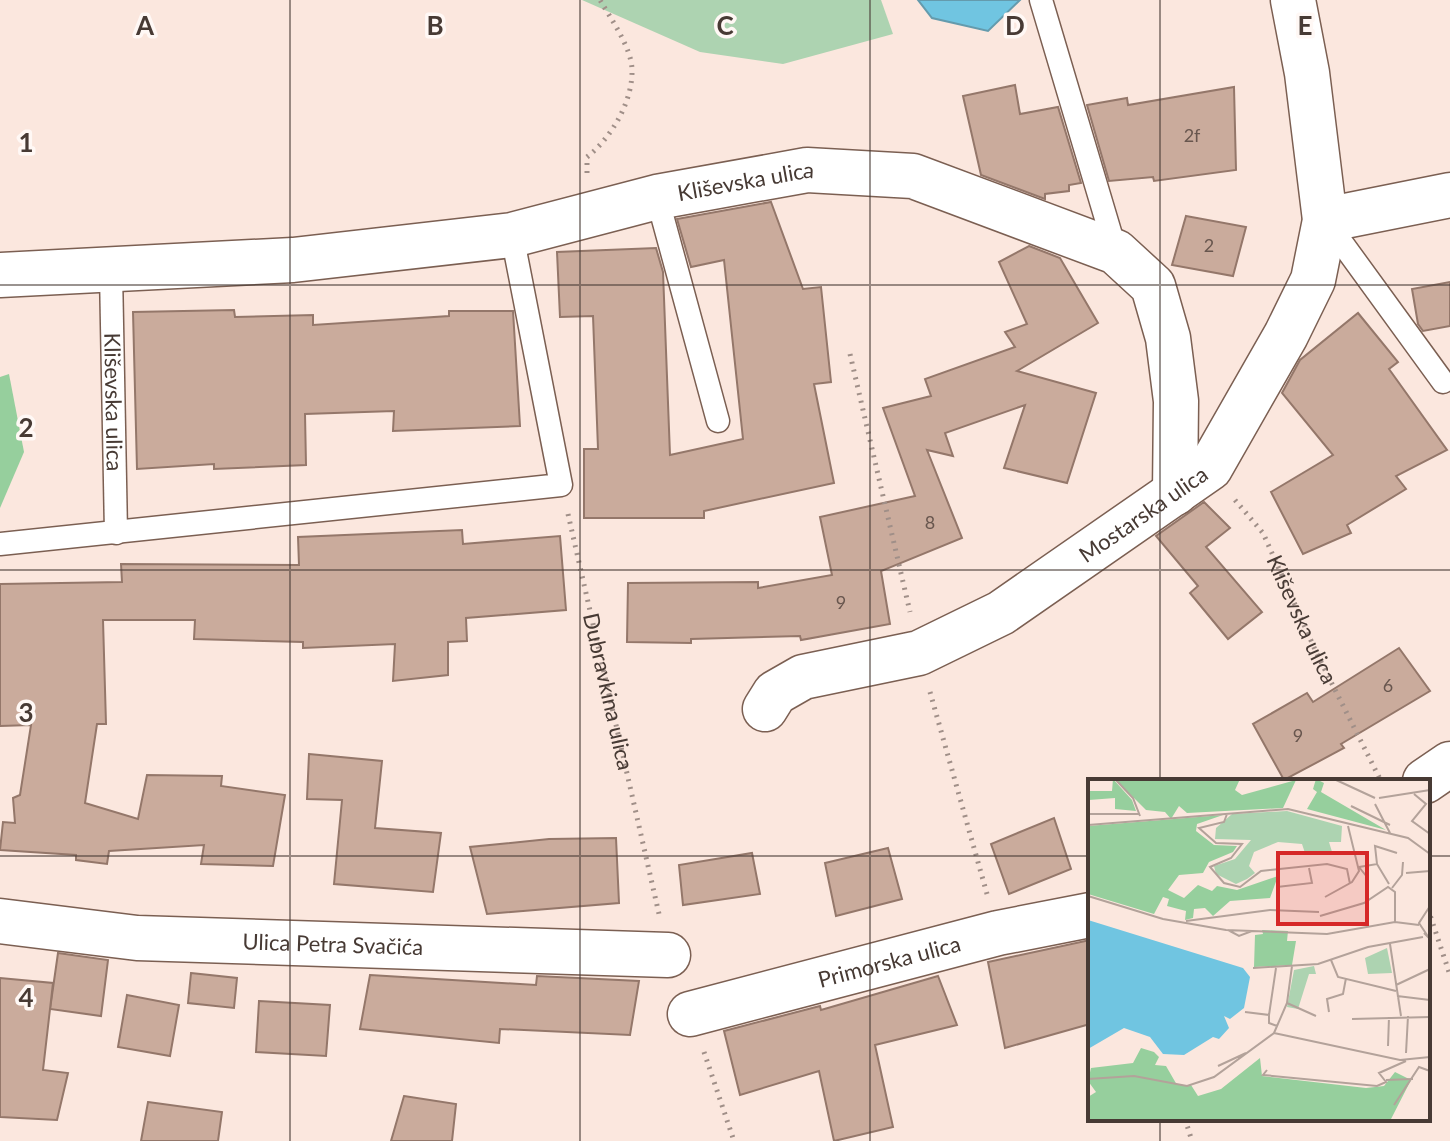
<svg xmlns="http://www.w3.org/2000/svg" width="1450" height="1141" font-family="Lato,sans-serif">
	<rect width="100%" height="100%" fill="#fbe7de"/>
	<path fill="#add3b1" d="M582,0H881L893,34L783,64L700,52Z"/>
	<path fill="#96cf9d" d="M9,374L24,452L0,508V377Z"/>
	<path fill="#70c5e1" stroke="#649bad" stroke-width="2" d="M918,0H1020L988,31L932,18Z"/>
	<g fill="#caab9c" stroke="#94776a" stroke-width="2">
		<path d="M1015,85L1020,114L1058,107L1081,183L1069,185V191L1045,194V199L981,175L963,96Z"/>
		<path d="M1234,87L1236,170L1154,181L1153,177L1109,181L1087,105L1127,98L1128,105Z"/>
		<path d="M771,202L803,289L821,287L831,382L814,384L834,483L704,511V518H584V449H598L593,316L560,317L557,252L656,248L663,272L670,455L743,439L724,260L691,267L677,219Z"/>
		<path d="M1186,216L1246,227L1233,276L1172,265Z"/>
		<path d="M1029,246L1060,258L1098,323L1017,371L1096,393L1067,483L1004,468L1025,405L945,433L953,456L927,450L962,538L881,571L890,624L801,640L800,636L691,639V643L627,642L628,583L758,582V588L832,575L820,517L915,496L883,408L931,396L925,379L1015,347L1005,332L1027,324L999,262Z"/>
		<path d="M1450,282V326L1423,331L1418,324L1412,289Z"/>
		<path d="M234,310L235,317L313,315V325L449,316V311H513L520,426L393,431L394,411L305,414L306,465L214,469V464L137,469L133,312Z"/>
		<path d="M1358,313L1398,362L1389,369L1447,450L1396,476L1406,489L1347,525L1351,533L1303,554L1271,492L1333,455L1282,393L1300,360Z"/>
		<path d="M1204,502L1230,528L1206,547L1262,612L1228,639L1190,593L1198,586L1156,536Z"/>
		<path d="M462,530L463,544L560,536L566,610L466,618L467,641L448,642V675L393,681L395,644L303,648V642L194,639L195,620H103L106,724H97L85,803L138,819L147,775L222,776L221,786L285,795L273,866L201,864L204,845L109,851L107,864L76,860V855L0,850L3,822L15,823L13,798L20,795L31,725L0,726V584L122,582L121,564L299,565L298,537Z"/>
		<path d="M1399,648L1430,691L1341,744L1344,748L1284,780L1253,724L1307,693L1313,702Z"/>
		<path d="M309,754L382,761L375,828L441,833L433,892L334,884L342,800L307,799Z"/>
		<path d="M1054,818L1071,869L1009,894L991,844Z"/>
		<path d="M616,838L619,903L487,914L470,847L549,839Z"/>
		<path d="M888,848L902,899L836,916L825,863Z"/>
		<path d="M752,853L760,894L683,905L679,865Z"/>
		<path d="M1090,940V1024L1005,1048L988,962Z"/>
		<path d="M58,953L108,960L101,1016L50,1009Z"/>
		<path d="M191,973L237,978L234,1008L188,1003Z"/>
		<path d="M370,975L536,985L537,976L639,981L630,1035L500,1029L499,1043L360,1029Z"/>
		<path d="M938,976L957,1025L875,1045L893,1127L834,1141L819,1071L740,1095L724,1031L820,1006L821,1010Z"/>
		<path d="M0,978L53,983L43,1070L68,1073L57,1120L0,1117Z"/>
		<path d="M127,995L179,1005L170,1056L118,1047Z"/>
		<path d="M259,1001L330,1005L326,1056L256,1052Z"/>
		<path d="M404,1096L456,1104L452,1141H391Z"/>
		<path d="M148,1102L222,1112L218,1141H141Z"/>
	</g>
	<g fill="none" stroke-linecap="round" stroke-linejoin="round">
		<g stroke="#7b5f52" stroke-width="25">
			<g id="lane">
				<path d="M1041,0L1116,252"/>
				<path d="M657,197L718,421"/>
				<path d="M1326,221L1443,382"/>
				<path id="s3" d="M111,272L116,533"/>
				<path d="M0,544L561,485L512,235"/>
			</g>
		</g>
		<g stroke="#7b5f52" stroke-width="47">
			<g id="street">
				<path d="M1325,220L1450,195"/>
				<path id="s4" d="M0,275L293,260L512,235L657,197L807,170L913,176L1116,252L1153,286L1168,338L1176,401L1175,493"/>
				<path id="s5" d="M765,709L775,693L803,677L919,653L1001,613L1210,468L1286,335L1313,280L1325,220L1307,73L1293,0"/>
				<path d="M1425,781L1450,764"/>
				<path id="s6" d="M0,921L137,938L668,955"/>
				<path id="s7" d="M690,1014L998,933L1090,915"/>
			</g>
		</g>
		<g stroke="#a08f88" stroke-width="5" stroke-dasharray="2 6" stroke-linecap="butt">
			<path d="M587,173V157C611,138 633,102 632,69C631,47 611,19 600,0"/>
			<path d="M850,354L910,612"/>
			<path id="s1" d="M1235,500L1263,533L1317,654L1381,781"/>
			<path id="s2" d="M568,514L659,914"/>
			<path d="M930,692L987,894"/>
			<path d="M1428,909L1450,975"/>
			<path d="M704,1052L734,1141"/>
			<path d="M1185,1119L1192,1141"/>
		</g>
		<use href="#lane" stroke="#fff" stroke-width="22"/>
		<use href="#street" stroke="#fff" stroke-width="44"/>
	</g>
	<path fill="none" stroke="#473a34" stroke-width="2" stroke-opacity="0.55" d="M290,0V1141M580,0V1141M870,0V1141M1160,0V781M0,285H1450M0,570H1450M0,856H1090M1428,856H1450M1160,1119V1141"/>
	<g text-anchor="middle" stroke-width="7" stroke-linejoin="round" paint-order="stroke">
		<g font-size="18" fill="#68564e">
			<text x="1192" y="142">2f</text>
			<text x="1209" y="252">2</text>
			<text x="930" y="529">8</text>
			<text x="841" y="609">9</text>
			<text x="1388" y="692">6</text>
			<text x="1298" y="742">9</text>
		</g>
		<g font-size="22" fill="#473a34" stroke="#fff8f5">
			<text dy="8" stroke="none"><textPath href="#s4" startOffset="754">Kliševska ulica</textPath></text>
			<text dy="8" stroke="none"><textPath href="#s3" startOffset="130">Kliševska ulica</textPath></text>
			<text dy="8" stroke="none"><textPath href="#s5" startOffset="434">Mostarska ulica</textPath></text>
			<text dy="8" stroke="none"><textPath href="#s1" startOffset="138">Kliševska ulica</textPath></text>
			<text dy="8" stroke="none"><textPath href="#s2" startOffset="182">Dubravkina ulica</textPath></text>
			<text dy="8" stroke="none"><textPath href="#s6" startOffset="334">Ulica Petra Svačića</textPath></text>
			<text dy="8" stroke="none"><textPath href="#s7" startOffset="206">Primorska ulica</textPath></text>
		</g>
	</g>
	<g transform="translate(1088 779)">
		<rect width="342" height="342" fill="#fbe7de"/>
		<path d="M199,32L254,47L253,63H241L245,76L217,74L214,65L190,63L166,73L161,87L167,94L159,100L148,105L128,95L126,87L147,80L163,61L127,60L128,49L144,35ZM299,169L304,194L280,195L277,179ZM226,187L228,195H221L210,230L199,228L206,191Z" fill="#add3b1"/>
		<path d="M25,0L44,21L48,32L27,30V19L1,21V12H24ZM152,0L147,11L154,16L208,1L195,29L99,34L91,27L83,40L77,33L58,31L28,1ZM228,0L236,4L233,13L298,51L219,30L229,13L225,10ZM135,36L109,45L108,52L126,66L149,67L145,73L121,83L115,94L91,96L80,111L96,119L110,106L124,112L129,107L149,111L190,97L182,119L142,122L125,137L117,129L106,130L105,139L97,141L98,132L79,127L81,120L75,118L66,135L0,115V47ZM174,151L200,152L199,162H208L204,186L166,188L167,156L175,155ZM53,269L66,273L71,278L67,286L78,287L89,306H103L110,317L133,310L172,279L174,297L278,309L296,307L307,293L323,301L302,342H0V318L8,313L0,302L3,289L45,284Z" fill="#96cf9d"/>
		<path d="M0,141L155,189L162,198L156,229L142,240L136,237L141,249L131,260L125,258L96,276L75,275L62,258L36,249L0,270Z" fill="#70c5e1"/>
		<path fill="none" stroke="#b3a29a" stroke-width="2" d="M27,0L45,19L52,37M246,0L287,19M326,15L338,25L324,42L342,55M291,19L342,11M287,25L302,54M263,27L302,46M0,35H52M139,35L136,43L111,49L128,64L154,65L143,79L122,88L136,104L152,108L173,92L239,85L259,90L262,105M0,46L200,30L320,59L342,75M289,85L287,67L309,74M318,94L342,92M279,98L271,88L289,85L301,105M189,108L224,104L221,89M304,109L314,96L315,83M0,117L75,140L138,151L239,155L307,143L331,146M237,118L264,103L271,92L260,47M232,137L276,124L300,108L307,113V143M98,142L182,131L231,133M140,151L151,157L164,152M336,154L341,159L331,144L342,127M302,165L313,237M243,181L250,198L308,212M165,189L230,185L280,168L335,158M308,206L342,190M309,217L342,221M199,224L228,237M157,233L181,236V244L189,247M241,233L239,220L255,215L258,199M181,236L188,189M264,240L342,238M186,254L312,281L342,278M300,267L301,238M318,274L320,237M130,287L158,274M179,291L175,296L289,307L298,303L291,294L318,282M0,300L46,297L99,307L126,298L186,254L199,224L204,187M298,301L325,300M306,326L331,288L342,292"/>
		<path fill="#d62828" fill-opacity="0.15" stroke="#d62828" stroke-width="4" d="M190,74H279V145H190Z"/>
		<rect width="342" height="342" fill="none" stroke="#473a34" stroke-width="4"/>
	</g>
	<g font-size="26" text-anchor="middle" font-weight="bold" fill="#473a34" stroke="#fff8f5" stroke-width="7" stroke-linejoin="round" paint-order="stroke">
		<text x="145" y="35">A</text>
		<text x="435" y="35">B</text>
		<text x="725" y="35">C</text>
		<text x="1015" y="35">D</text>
		<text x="1305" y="35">E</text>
		<text x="26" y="152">1</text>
		<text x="26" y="437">2</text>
		<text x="26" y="722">3</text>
		<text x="26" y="1007">4</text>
	</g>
</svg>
